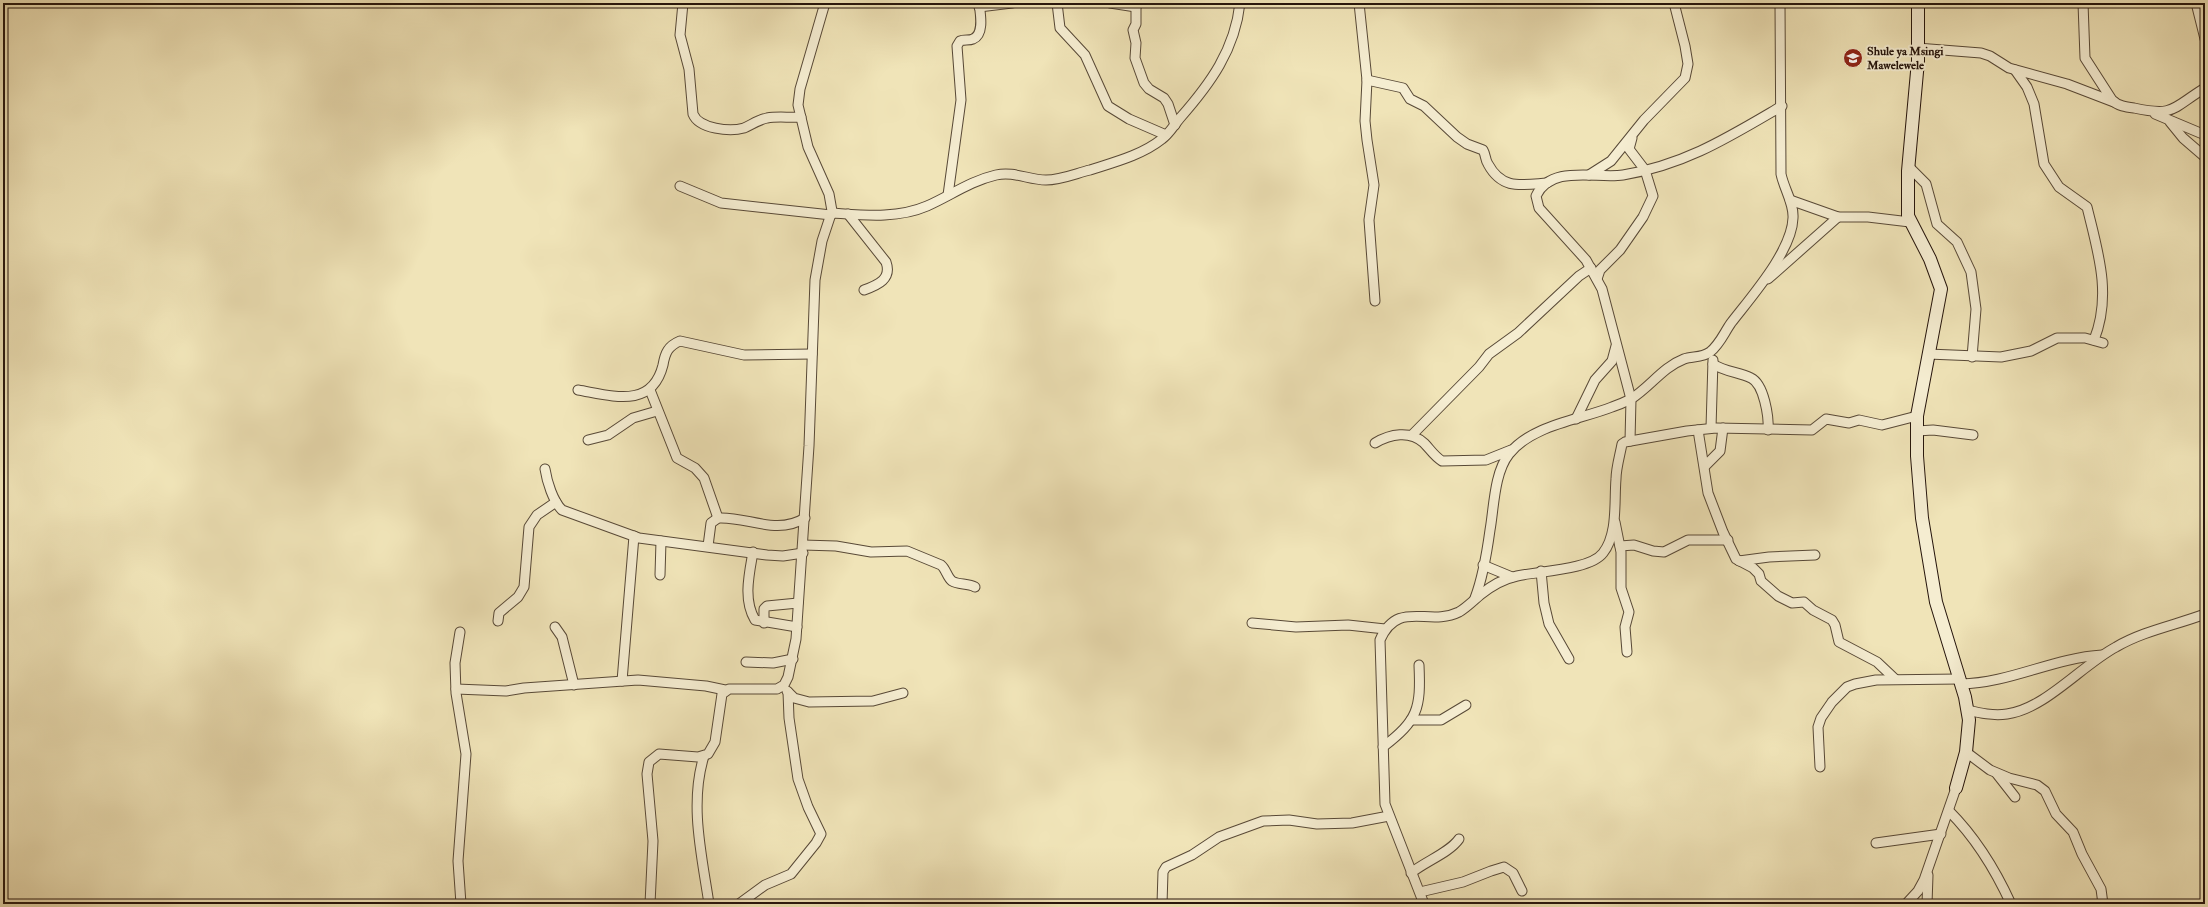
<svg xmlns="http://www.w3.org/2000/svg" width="2208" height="907" font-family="'IM FELL Double Pica',serif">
	<rect width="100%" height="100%" fill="#f0e4b8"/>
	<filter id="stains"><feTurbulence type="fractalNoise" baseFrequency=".005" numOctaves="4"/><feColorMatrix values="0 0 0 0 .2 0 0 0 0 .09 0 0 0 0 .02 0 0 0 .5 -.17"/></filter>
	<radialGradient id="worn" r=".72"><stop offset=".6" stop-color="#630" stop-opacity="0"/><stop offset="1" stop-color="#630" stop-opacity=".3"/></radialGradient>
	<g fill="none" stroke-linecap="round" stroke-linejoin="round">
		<g stroke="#584937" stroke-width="11">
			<g id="street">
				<path d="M683,3L680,35L689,69L693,114C699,129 730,132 744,128C751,125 758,120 767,118C778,116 790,118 801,117"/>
				<path d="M1057,3L1060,28L1085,55L1108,106L1129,119L1166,135"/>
				<path d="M1110,3L1136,7"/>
				<path d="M1136,3V24L1133,30L1136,43L1135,58L1144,83L1149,89L1164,98L1168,104L1175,125"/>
				<path d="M1359,3L1367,80L1365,121L1367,140L1374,185L1369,220L1375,301"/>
				<path d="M2083,3L2085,58L2112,100C2118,106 2126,107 2134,108C2175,117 2172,108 2205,88"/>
				<path d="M2196,3L2205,39"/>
				<path d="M979,7L1012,3"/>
				<path d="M1917,48L1981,53L1990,56L2009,68L2067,84L2114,102"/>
				<path d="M2015,70L2027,87L2034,104L2044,164L2059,187L2087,207C2098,252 2112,295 2094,340"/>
				<path d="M1367,80L1403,88L1410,99L1424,106L1457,137L1467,144L1483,150C1486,155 1485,160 1488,164C1502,190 1521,185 1547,183"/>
				<path d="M2155,114L2205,135"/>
				<path d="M2170,122L2183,138L2205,157"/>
				<path d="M1909,167L1926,184L1937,224L1957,242L1971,272L1976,309L1972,357"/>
				<path d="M1589,175L1611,161L1644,120L1685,78L1688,64L1685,46L1674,3"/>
				<path d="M680,186L721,203L831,215"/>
				<path d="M948,195L961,100L957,46L960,41C964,39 969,41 973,39C985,34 980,12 979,3"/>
				<path d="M1790,200L1838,217H1868L1910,222"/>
				<path d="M832,213C863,215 897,219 927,206C950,196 970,181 996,175C1014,171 1029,180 1046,180C1061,180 1077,173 1090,170C1115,162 1142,155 1162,139C1170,133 1174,125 1180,118C1210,84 1235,50 1240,3"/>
				<path d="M848,214L886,262C892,279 878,285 864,290"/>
				<path d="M1597,279L1600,270L1620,250L1643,217L1653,196L1645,170L1629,149L1632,138"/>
				<path d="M1768,279L1838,217"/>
				<path d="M1928,354L2001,357L2031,351L2057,338H2085L2103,343"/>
				<path d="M1713,364C1725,372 1739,372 1751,378C1764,384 1769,417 1768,430"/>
				<path d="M578,390C613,396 652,409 663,365C665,353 668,346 680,341L744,355L812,354"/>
				<path d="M650,390L677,458L695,468L704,478L718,518"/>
				<path d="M1576,419L1595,380L1612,361L1616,346"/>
				<path d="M1711,428L1713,360"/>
				<path d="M1698,430L1708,493L1723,532L1736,559L1753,568L1759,574L1761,581L1778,596L1792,603L1804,602L1813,610L1832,620L1835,625L1839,642L1877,662L1895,679"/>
				<path d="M1917,431L1933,430L1973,435"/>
				<path d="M1412,435L1479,367L1489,354L1518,333L1579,276L1591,268"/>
				<path d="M588,440L608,435L633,418L657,411"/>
				<path d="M1630,441L1631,399L1602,289L1586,260L1539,208L1536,196C1551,164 1596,179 1623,175C1685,165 1729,137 1782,106"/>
				<path d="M1375,443C1390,434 1410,430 1424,443C1430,449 1434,456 1442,461L1486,460L1511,450"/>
				<path d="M1705,466L1720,451L1723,428"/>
				<path d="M545,469C547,482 553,501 562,510L639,538L767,555L783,556L803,553"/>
				<path d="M1615,522L1621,552V588L1629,612L1625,627L1627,652"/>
				<path d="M803,545L836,546L871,552L907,551L941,565C946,569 947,577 952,581C958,585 968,583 975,587"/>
				<path d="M708,546L711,523L718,518C747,516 776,536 805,518"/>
				<path d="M1620,546L1634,545L1653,551L1664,552L1688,540H1728"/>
				<path d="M753,552C749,575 743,600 755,620L797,627"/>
				<path d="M1739,561L1769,557L1815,555"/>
				<path d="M1483,565L1512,577"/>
				<path d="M1541,571L1544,603L1549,624L1569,659"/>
				<path d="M660,575L661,541"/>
				<path d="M1475,598C1483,577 1487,552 1490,530C1494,508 1494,473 1509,454C1532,425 1579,420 1612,407C1618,405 1625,402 1631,399C1650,387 1663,367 1684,359C1692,356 1702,358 1710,352C1720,344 1724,333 1731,323C1751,297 1792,251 1793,218C1794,203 1784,189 1781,174L1780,3"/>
				<path d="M498,621L499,613L518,597L524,587L529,527L537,515L556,502"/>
				<path d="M764,623V609L767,606L798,603"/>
				<path d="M1252,623L1296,627L1348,625L1385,629"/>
				<path d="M555,627L562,637L574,685"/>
				<path d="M460,632L455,663L456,693L466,754L458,861L461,904"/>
				<path d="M746,662L773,663L793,659"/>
				<path d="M622,681L634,536"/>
				<path d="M1961,684C2010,683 2053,658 2102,655"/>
				<path d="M456,689L506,691L524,688L638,680L706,686L725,690"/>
				<path d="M787,691L794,698L809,702L873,701L903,693"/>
				<path d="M1967,710C1980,713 1993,716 2007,714C2045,709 2082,665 2116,647C2143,631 2176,625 2205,614"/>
				<path d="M1411,720H1441L1466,705"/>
				<path d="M1383,747C1418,720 1421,709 1419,665"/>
				<path d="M1966,752L1990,770L2009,778L2037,785L2045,791L2056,814L2073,832L2082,854L2101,889L2103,904"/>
				<path d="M704,756C689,804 702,856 709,904"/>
				<path d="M1820,767L1818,727L1821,718L1832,702L1847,687L1855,684L1876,680L1960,679"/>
				<path d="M1997,774L2015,797"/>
				<path d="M1949,811C1976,838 1995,869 2011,904"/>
				<path d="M1876,843L1941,834"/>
				<path d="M1411,873C1426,861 1449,853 1459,839"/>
				<path d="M1420,892L1463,882L1491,871L1504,867L1513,873L1522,891"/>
				<path d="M650,904L653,841L647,774L649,762L659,754L698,757L708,754L715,742L722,694L729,689H777L784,685L788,677L796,639L809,446L815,280L822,241L832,211L829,194L808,147L798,105L800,89L825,3"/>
				<path d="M739,904L765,885L791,874L816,843L821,834L808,807L798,779L789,718L788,692"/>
				<path d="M1162,904L1163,872L1166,867L1192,855L1219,837L1263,821L1289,820L1317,824L1352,823L1389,816"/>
				<path d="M1424,904L1385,804L1380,640C1398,599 1428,627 1459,612C1466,608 1473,601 1480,595C1491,586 1503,579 1517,576C1539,571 1590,570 1603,553C1618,534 1614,502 1616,479C1616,468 1620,455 1622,444L1625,442L1687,431L1716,428L1812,430L1826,419L1849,423L1859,420L1882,425L1917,416"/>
				<path d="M1906,904L1918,891L1924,880L1956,788"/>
				<path d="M1927,904L1928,875"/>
			</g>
		</g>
		<g stroke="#26150c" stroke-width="14">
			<path id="secondary" d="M1918,3V61L1908,171V216L1930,259L1941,289L1917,416V456L1922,518L1936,602L1965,697L1969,720L1966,752L1956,788"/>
		</g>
		<use href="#street" stroke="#f5edd1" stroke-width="9"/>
		<use href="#secondary" stroke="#f5edd1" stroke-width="12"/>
	</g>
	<defs>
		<g id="school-disc" transform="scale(1)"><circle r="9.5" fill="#8f2418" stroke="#f5edd1"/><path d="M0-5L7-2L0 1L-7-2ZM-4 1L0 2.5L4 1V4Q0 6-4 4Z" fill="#fff"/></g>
	</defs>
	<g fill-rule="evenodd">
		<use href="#school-disc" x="1853" y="58"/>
	</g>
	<g text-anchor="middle" stroke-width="4" stroke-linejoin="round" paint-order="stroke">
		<g font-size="12" font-weight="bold" fill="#26150c" stroke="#f5edd1" text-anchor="start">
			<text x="1867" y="55">Shule ya Msingi<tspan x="1867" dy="14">Mawelewele</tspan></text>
		</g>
	</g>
	<rect width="2208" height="907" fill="none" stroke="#f0e4b8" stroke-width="16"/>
	<rect x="4" y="4" width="2200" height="899" fill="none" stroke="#26150c" stroke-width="2"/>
	<rect x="8" y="8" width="2192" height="891" fill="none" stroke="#26150c"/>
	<rect width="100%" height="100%" filter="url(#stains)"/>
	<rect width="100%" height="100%" fill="url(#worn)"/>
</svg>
